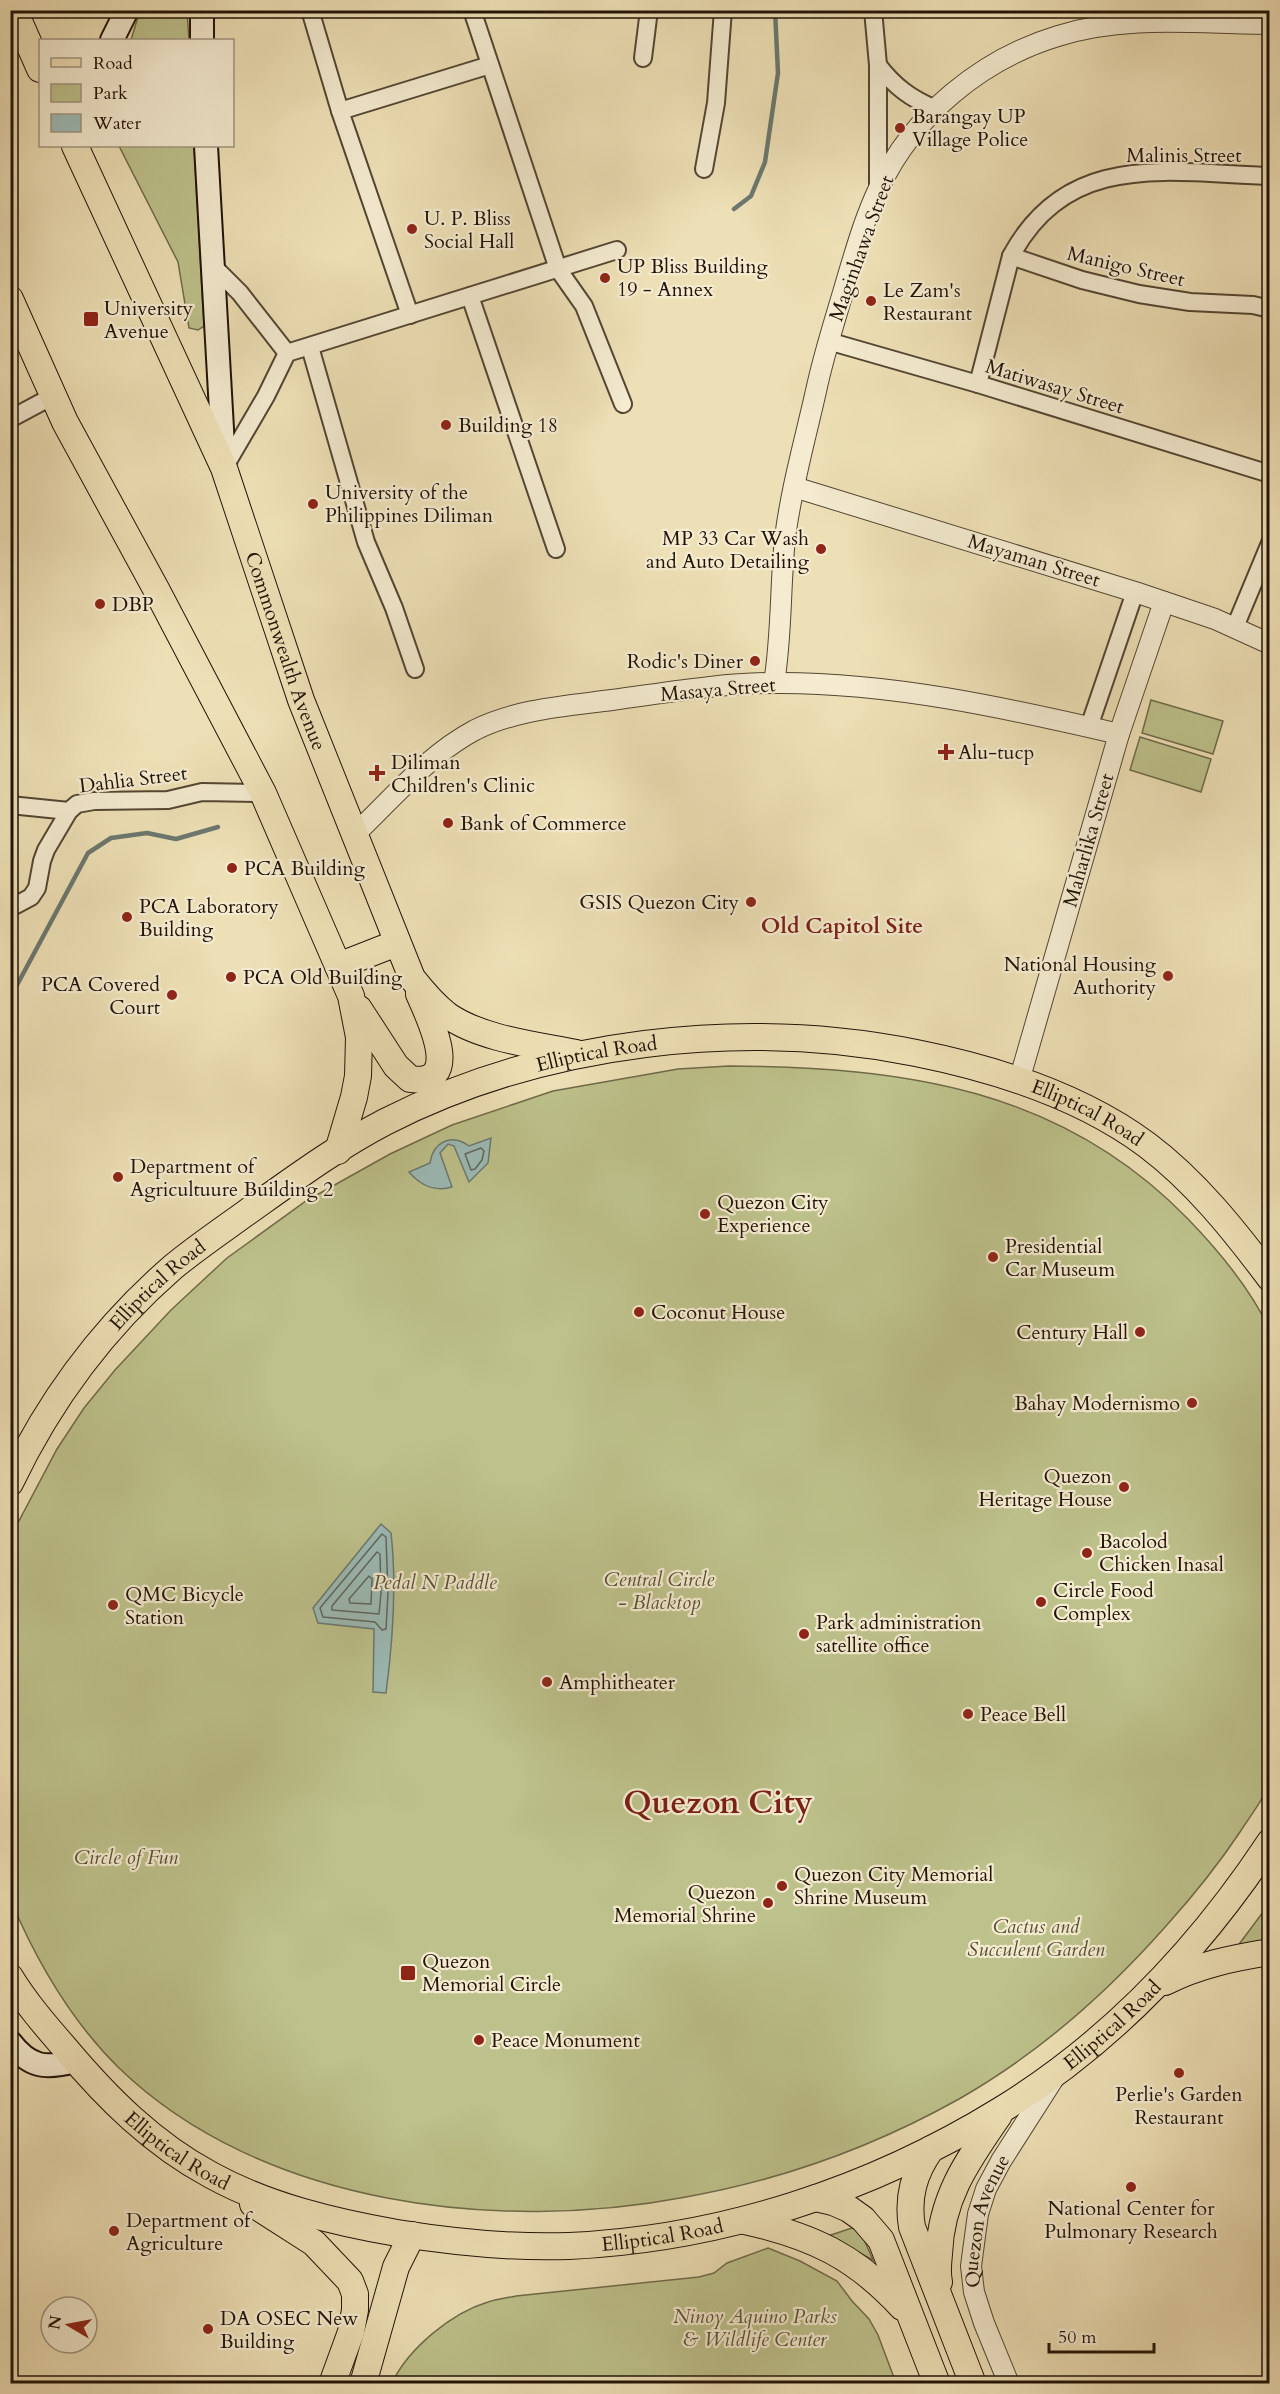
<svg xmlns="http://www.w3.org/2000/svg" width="1280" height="2394" font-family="Cardo,serif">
	<rect width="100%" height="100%" fill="#eee0b6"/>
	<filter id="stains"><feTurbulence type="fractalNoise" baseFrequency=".00333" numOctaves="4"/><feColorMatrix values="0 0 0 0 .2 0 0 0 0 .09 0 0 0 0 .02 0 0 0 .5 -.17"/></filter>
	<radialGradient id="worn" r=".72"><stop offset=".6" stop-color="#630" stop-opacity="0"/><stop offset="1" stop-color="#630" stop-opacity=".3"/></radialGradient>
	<g fill="#bdc18b" stroke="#6f6a49" stroke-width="1.5">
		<path d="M140,10L187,11L189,40H131Z"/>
		<path d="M119,146H194L204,326L198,330L189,328L178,262Z"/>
		<path d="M1151,700L1223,721L1213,754L1142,733Z"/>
		<path d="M1140,737L1211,759L1201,792L1130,770Z"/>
		<path d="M729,1066C903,1067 1061,1088 1188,1219C1220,1252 1249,1287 1269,1328C1269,1445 1269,1562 1269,1679C1269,1702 1274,1772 1267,1789C1260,1804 1249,1818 1240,1832C1218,1865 1193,1896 1166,1926C1106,1994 1038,2054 959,2099C875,2146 781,2180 686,2197C498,2233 262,2206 119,2068C71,2021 37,1962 11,1901V1536L57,1449L84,1408L115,1370L171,1310L227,1258L306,1201L390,1154L452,1125L553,1091L678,1069Z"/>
		<path d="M1269,1904V1942L1237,1947Z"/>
		<path d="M858,2226L873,2260L828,2236Z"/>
		<path d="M768,2248L800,2261L837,2281L852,2301L869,2319L878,2335L896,2383H392C408,2349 451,2313 488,2302C497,2299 506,2298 516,2296L699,2277L714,2273L727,2263Z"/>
	</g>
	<g fill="#9cbbb6" stroke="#6b7870" stroke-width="1.5">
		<path d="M491,1138L488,1163L469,1182L454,1146L448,1144L440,1153L452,1187C435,1192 420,1185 409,1172L430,1163C433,1142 451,1133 469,1146Z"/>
		<path d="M381,1524L391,1533C397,1586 393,1640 386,1693L373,1692L374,1629L318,1623L313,1608Z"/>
	</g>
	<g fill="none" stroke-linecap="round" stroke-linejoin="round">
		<g stroke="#5e675e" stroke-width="1.5">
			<path d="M481,1148L484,1151L482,1160L475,1169L471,1170L465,1154Z"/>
			<path d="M382,1534L386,1537L388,1593L386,1629L382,1630L375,1622L323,1617L320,1608Z"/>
			<path d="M377,1552L380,1554L381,1593L379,1614L332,1610V1606Z"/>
			<path d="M369,1576L372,1579L371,1604L350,1603L349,1599Z"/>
		</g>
		<g stroke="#6b7870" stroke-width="4.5">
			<path d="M734,209L751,196L765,162L778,73L775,10"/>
			<path d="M10,998L88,853L111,838L147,833L176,839L218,827"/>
		</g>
		<g stroke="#544633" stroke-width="20">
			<g id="minor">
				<path d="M310,10L340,111L410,315"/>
				<path d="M472,10L558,269L584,306L623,404"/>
				<path d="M873,10L878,65V189"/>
				<path d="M643,58L649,10"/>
				<path d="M878,65C894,86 911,99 936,109"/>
				<path d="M340,111L490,65"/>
				<path d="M704,169L716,103L723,10"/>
				<path d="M1011,256L1082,280L1139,294L1190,302L1253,305L1270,309"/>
				<path d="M212,265L240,293L287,353"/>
				<path d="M470,296L556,549"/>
				<path d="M828,341L978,384L1270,474"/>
				<path d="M310,347L366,542L394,608L415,669"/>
				<path d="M978,384L1011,256C1068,150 1168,173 1270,176"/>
				<path d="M10,419L53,396"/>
				<path d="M224,468L266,396L287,353L617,250"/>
				<path d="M1235,627L1270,543"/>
				<path d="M1089,727L1135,592"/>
				<path d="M10,805L69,811"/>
				<path d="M10,904L16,905L31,897L37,888L42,861L46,850L69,811L77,804L94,801L168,800L202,792L263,793"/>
			</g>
		</g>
		<g stroke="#544633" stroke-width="22">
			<g id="tertiary">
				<path d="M794,487L1135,592L1215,619L1270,644"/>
				<path d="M774,683C782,635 780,586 785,538C791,489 805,440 816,391C824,353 836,317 847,279C856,249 865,217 879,188C913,115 982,59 1058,36C1126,14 1200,24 1270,24"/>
				<path d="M356,833C394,797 428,755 475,730C517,709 566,706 612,700C665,693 720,683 774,683C889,682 1007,708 1119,734"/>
				<path d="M1019,1081L1119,734L1164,602"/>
				<path id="s1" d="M1009,2384L984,2323L974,2292L971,2266L978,2214L986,2189L1001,2161L1054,2078"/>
			</g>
		</g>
		<g stroke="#211307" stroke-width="26">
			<g id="secondary">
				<path d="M112,40L127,10"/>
				<path d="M202,40V10"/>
				<path d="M206,146L224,464"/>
				<path d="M10,2042C30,2068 46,2069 75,2061"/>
			</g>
		</g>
		<g stroke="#211307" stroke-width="28">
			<g id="primary">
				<path d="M14,10L40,69"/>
				<path id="s2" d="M75,146L224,468L301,700L412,978C423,992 433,1004 447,1015C481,1039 536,1045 576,1053"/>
				<path d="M10,299L65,422L156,589L263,793L351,996L359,1037L358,1076L354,1097L338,1151"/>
				<path d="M338,966L397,943"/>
				<path d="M359,1009L396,1066L410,1079C465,1087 428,1015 419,994"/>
				<path id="s3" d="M10,1483C49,1401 104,1327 173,1267C196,1248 221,1231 246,1213C291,1181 337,1147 385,1122C543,1041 743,1018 916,1053C996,1069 1081,1096 1147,1145C1195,1181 1234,1230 1270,1278"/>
				<path id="s4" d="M10,1977C26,2003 45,2025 65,2048C107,2098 153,2144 211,2175C267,2206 334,2222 397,2233C453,2242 511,2248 569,2246C722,2239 871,2190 1001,2110C1110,2043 1200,1948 1270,1842"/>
				<path d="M1165,1982C1198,1965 1233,1958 1270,1952"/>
				<path d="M931,2149C914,2173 907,2197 912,2227L973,2384"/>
				<path d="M816,2198L833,2202L849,2209L863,2219L881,2240L937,2384"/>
				<path d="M253,2204L314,2243L350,2281L355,2294V2310L351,2332L332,2384"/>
				<path d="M745,2221C812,2236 855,2256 902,2307"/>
				<path d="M939,2282C937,2273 938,2263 939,2254C941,2197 968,2160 999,2115"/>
				<path d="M363,2384L396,2267L412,2235"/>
			</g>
		</g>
		<use href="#minor" stroke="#f4ebd0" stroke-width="16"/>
		<use href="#tertiary" stroke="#f4ebd0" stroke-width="20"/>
		<use href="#secondary" stroke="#f4ebd0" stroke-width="22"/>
		<use href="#primary" stroke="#eee0b6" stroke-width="26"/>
	</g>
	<g fill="#8f2418" stroke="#f4ebd0" stroke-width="2">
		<circle cx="900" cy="128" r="6"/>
		<circle cx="412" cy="229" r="6"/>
		<circle cx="605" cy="278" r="6"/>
		<circle cx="871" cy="301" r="6"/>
		<rect x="83" y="311" width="16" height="16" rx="3"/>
		<circle cx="446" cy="425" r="6"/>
		<circle cx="313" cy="504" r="6"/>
		<circle cx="821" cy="549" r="6"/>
		<circle cx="100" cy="604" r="6"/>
		<circle cx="755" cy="661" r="6"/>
		<path d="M943 743h6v6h6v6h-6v6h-6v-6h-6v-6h6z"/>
		<path d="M374 764h6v6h6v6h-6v6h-6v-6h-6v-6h6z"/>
		<circle cx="448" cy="823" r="6"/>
		<circle cx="232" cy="868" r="6"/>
		<circle cx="751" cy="902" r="6"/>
		<circle cx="127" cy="917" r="6"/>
		<circle cx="1168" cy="976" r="6"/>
		<circle cx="231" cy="977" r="6"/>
		<circle cx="172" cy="995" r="6"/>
		<circle cx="118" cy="1177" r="6"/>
		<circle cx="705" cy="1214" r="6"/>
		<circle cx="993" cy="1257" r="6"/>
		<circle cx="639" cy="1312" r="6"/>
		<circle cx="1140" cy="1332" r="6"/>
		<circle cx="1192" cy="1403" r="6"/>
		<circle cx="1124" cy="1487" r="6"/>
		<circle cx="1087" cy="1553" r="6"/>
		<circle cx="1041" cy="1602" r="6"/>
		<circle cx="113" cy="1605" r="6"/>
		<circle cx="804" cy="1634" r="6"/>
		<circle cx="547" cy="1682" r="6"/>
		<circle cx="968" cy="1714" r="6"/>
		<circle cx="782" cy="1886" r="6"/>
		<circle cx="768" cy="1903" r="6"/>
		<rect x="400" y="1965" width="16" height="16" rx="3"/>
		<circle cx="479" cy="2040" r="6"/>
		<circle cx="1179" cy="2073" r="6"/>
		<circle cx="1131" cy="2187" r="6"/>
		<circle cx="114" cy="2231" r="6"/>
		<circle cx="208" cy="2329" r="6"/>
	</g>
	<g text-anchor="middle" stroke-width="4.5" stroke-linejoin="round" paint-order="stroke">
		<g font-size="20" fill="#211307" stroke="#f4ebd0" text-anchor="start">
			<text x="912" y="123">Barangay UP<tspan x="912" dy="23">Village Police</tspan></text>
			<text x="424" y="225">U. P. Bliss<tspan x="424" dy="23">Social Hall</tspan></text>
			<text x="617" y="273">UP Bliss Building<tspan x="617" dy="23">19 - Annex</tspan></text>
			<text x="883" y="297">Le Zam's<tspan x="883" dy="23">Restaurant</tspan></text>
			<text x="104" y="315">University<tspan x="104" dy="23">Avenue</tspan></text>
			<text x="458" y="432">Building 18</text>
			<text x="325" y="499">University of the<tspan x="325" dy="23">Philippines Diliman</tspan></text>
			<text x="809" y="545" text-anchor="end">MP 33 Car Wash<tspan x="809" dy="23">and Auto Detailing</tspan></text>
			<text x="112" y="611">DBP</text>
			<text x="743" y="668" text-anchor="end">Rodic's Diner</text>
			<text x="958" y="759">Alu-tucp</text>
			<text x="391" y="769">Diliman<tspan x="391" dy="23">Children's Clinic</tspan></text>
			<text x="460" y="830">Bank of Commerce</text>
			<text x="244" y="875">PCA Building</text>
			<text x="739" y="909" text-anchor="end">GSIS Quezon City</text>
			<text x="139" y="913">PCA Laboratory<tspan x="139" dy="23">Building</tspan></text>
			<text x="1156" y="971" text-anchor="end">National Housing<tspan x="1156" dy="23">Authority</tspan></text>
			<text x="243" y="984">PCA Old Building</text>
			<text x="160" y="991" text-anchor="end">PCA Covered<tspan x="160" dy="23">Court</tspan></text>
			<text x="130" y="1173">Department of<tspan x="130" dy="23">Agricultuure Building 2</tspan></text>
			<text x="717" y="1209">Quezon City<tspan x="717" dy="23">Experience</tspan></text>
			<text x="1005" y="1253">Presidential<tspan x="1005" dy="23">Car Museum</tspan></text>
			<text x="651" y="1319">Coconut House</text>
			<text x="1128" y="1339" text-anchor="end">Century Hall</text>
			<text x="1180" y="1410" text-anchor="end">Bahay Modernismo</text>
			<text x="1112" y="1483" text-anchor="end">Quezon<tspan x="1112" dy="23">Heritage House</tspan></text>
			<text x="1099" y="1548">Bacolod<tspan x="1099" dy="23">Chicken Inasal</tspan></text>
			<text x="1053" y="1597">Circle Food<tspan x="1053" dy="23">Complex</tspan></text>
			<text x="125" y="1601">QMC Bicycle<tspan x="125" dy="23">Station</tspan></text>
			<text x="816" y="1629">Park administration<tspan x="816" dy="23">satellite office</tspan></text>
			<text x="559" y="1689">Amphitheater</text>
			<text x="980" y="1721">Peace Bell</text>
			<text x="794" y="1881">Quezon City Memorial<tspan x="794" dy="23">Shrine Museum</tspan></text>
			<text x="756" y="1899" text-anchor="end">Quezon<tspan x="756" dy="23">Memorial Shrine</tspan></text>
			<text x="422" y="1968">Quezon<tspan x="422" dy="23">Memorial Circle</tspan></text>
			<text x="491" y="2047">Peace Monument</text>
			<text x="1179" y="2101" text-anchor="middle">Perlie's Garden<tspan x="1179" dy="23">Restaurant</tspan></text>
			<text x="1131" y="2215" text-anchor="middle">National Center for<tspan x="1131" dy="23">Pulmonary Research</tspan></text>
			<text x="126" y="2227">Department of<tspan x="126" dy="23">Agriculture</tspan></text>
			<text x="220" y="2325">DA OSEC New<tspan x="220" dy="23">Building</tspan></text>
		</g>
		<g font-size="20" fill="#211307" stroke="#f4ebd0">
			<text x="1184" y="162">Malinis Street</text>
			<text transform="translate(861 248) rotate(-70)" y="7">Maginhawa Street</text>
			<text transform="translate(1126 266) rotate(13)" y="7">Manigo Street</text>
			<text transform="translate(1055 386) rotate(17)" y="7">Matiwasay Street</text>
			<text transform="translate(1034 560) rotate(17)" y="7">Mayaman Street</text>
			<text dy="7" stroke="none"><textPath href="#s2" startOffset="548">Commonwealth Avenue</textPath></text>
			<text transform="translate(718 689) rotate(-5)" y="7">Masaya Street</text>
			<text transform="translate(133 779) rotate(-7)" y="7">Dahlia Street</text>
			<text transform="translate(1088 840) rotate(-74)" y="7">Maharlika Street</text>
			<text dy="7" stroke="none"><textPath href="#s3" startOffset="753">Elliptical Road</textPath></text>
			<text dy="7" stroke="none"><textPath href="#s3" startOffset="1257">Elliptical Road</textPath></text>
			<text dy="7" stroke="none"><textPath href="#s3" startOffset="249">Elliptical Road</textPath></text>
			<text dy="7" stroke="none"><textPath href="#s4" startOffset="1251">Elliptical Road</textPath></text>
			<text dy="7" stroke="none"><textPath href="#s4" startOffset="243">Elliptical Road</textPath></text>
			<text dy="7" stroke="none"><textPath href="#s1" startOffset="172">Quezon Avenue</textPath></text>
			<text dy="7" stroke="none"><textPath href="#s4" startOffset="747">Elliptical Road</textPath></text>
		</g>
		<g font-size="20" font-style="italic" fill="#585035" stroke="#f4ebd0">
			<text x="659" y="1586">Central Circle<tspan x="659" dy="23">- Blacktop</tspan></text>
			<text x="435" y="1589">Pedal N Paddle</text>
			<text x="126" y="1864">Circle of Fun</text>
			<text x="1036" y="1933">Cactus and<tspan x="1036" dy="23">Succulent Garden</tspan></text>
			<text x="755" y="2323">Ninoy Aquino Parks<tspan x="755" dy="23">&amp; Wildlife Center</tspan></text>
		</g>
		<g font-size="22" font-weight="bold" fill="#7a1f14" stroke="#f4ebd0">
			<text x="842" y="933">Old Capitol Site</text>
		</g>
		<g font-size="32" font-weight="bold" fill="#7a1f14" stroke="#f4ebd0">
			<text x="718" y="1813">Quezon City</text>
		</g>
	</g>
	<rect width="1280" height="2394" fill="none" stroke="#eee0b6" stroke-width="36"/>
	<rect x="12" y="12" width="1256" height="2370" fill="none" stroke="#211307" stroke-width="3"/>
	<rect x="18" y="18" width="1244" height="2358" fill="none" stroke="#211307" stroke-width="1.5"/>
	<rect x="39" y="39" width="195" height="108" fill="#f4ebd0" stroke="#a09580" stroke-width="1.5"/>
	<rect x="51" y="58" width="30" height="9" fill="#eee0b6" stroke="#a09580" stroke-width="1.5"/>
	<text x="93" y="69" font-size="18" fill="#211307">Road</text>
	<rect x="51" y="84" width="30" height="18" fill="#bdc18b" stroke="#a09580" stroke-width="1.5"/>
	<text x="93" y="99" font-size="18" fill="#211307">Park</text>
	<rect x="51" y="114" width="30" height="18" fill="#9cbbb6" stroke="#a09580" stroke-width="1.5"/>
	<text x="93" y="129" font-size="18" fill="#211307">Water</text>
	<g transform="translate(69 2325) rotate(280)"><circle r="28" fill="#f4ebd0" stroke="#a09580" stroke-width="1.5"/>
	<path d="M0-4.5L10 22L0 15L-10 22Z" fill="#8f2418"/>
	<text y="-9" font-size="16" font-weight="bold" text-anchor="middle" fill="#211307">N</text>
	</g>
	<path d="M1049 2343v9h105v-9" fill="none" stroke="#211307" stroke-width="3"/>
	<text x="1058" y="2343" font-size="18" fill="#211307" stroke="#f4ebd0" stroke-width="4.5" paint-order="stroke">50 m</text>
	<rect width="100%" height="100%" filter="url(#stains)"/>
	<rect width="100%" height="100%" fill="url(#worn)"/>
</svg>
